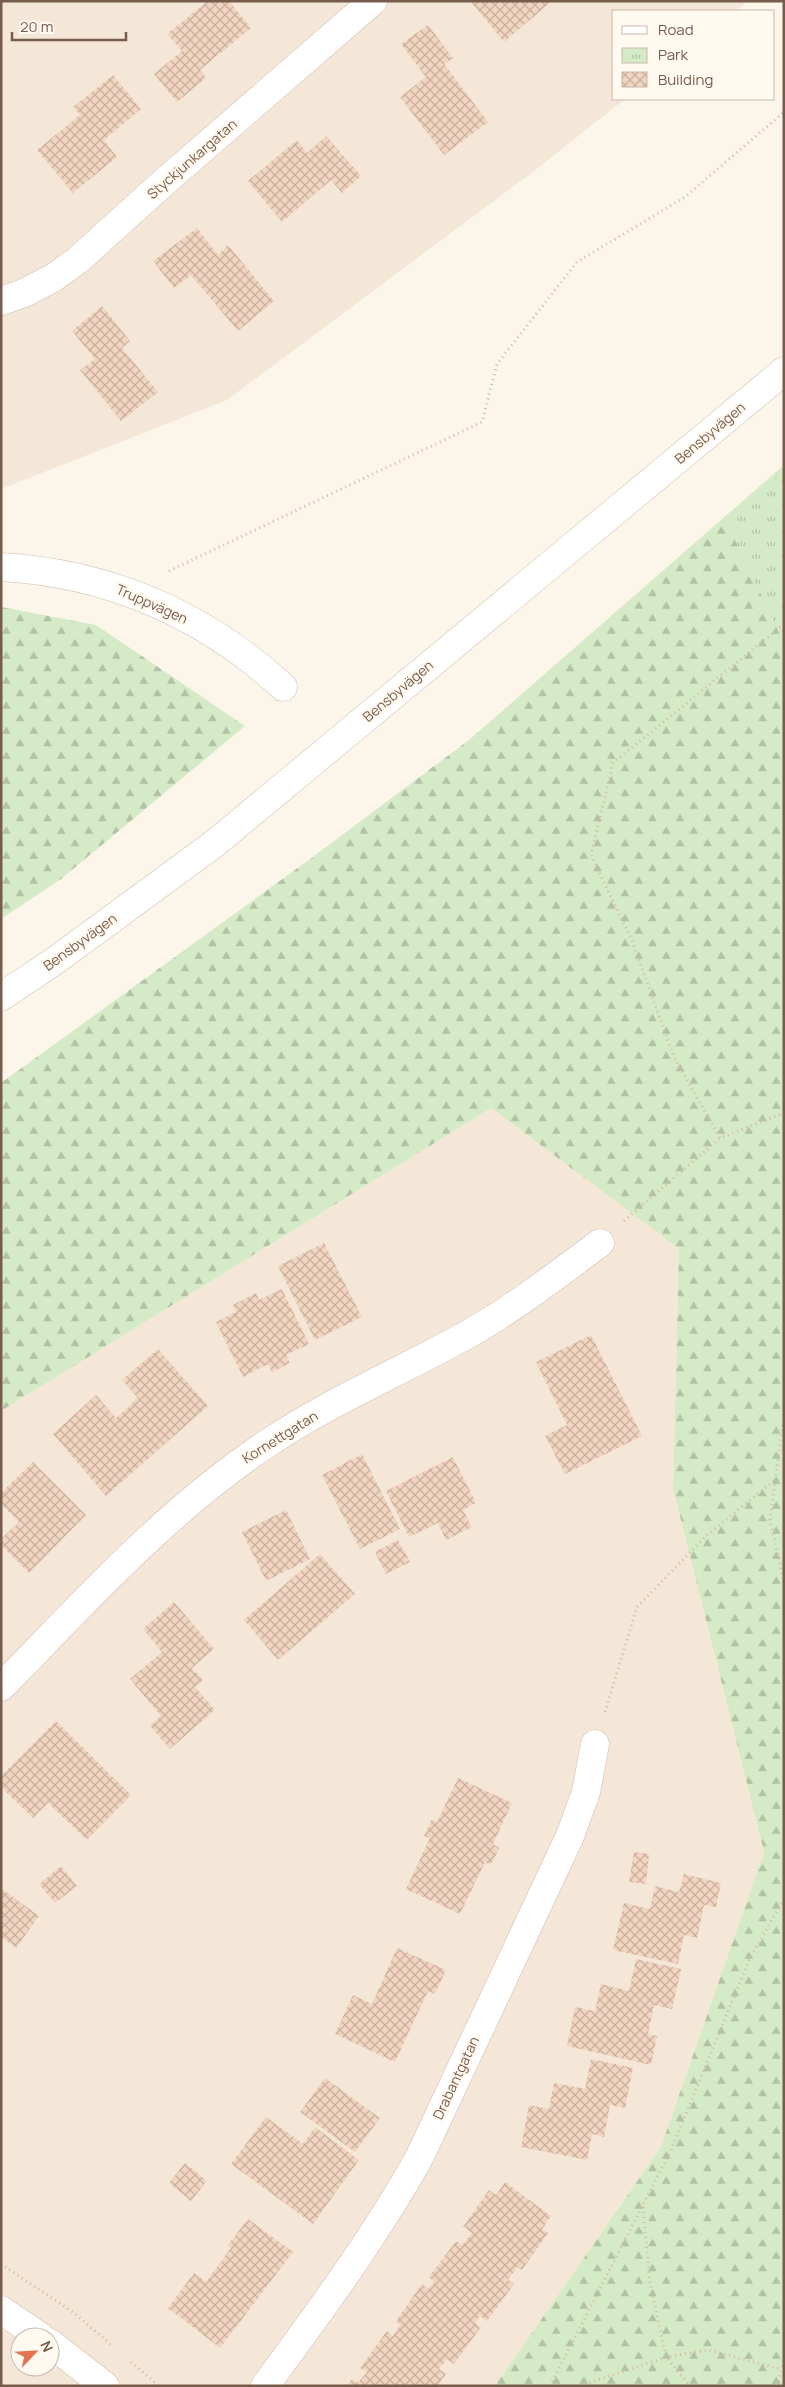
<svg xmlns="http://www.w3.org/2000/svg" width="785" height="2387" font-family="Manrope,sans-serif">
	<defs>
		<pattern id="forest-firs" width="22" height="20" patternUnits="userSpaceOnUse" patternTransform="scale(1.25)"><rect width="22" height="20" fill="#d5ebc7"/><path d="M5 1l3.5 6h-7zM16 11l3.5 6h-7z" fill="#b2c2a4"/></pattern>
		<pattern id="park-tufts" width="24" height="20" patternUnits="userSpaceOnUse" patternTransform="scale(1.25)"><rect width="24" height="20" fill="#d5ebc7"/><path d="M3 7l-1-3M5 7V3M7 7l1-3M15 17l-1-3M17 17v-4M19 17l1-3" fill="none" stroke="#b2c2a4"/></pattern>
		<pattern id="building-cross-hatch" width="8" height="8" patternUnits="userSpaceOnUse" patternTransform="scale(1.25)"><rect width="8" height="8" fill="#f2d5c1"/><path d="M0 0l8 8M0 8l8-8" fill="none" stroke="#c9b09f"/></pattern>
	</defs>
	<rect width="100%" height="100%" fill="#fcf5e9"/>
	<g fill="#f4e7d7" fill-rule="evenodd">
		<path d="M1,1H748L736,11H614V99H625L534,171L227,400L1,489Z"/>
		<path d="M491,1108L679,1249L673,1488L764,1852L661,2147L495,2386H1V1411ZM20,2337H50V2367H20Z"/>
	</g>
	<g fill="url(#forest-firs)">
		<path d="M784,465V2386H495L661,2147L764,1852L673,1488L679,1249L491,1108L1,1411V1083L310,859L469,740Z"/>
		<path d="M1,607L96,625L245,726L61,879L1,919Z"/>
	</g>
	<path fill="url(#park-tufts)" d="M784,472V643L724,517Z"/>
	<g fill="url(#building-cross-hatch)">
		<path d="M208,1H229L251,28L200,70L206,78L177,102L154,74L182,51L167,34Z"/>
		<path d="M470,1H552L504,42Z"/>
		<path d="M428,25L453,58L444,64L488,122L444,155L400,97L426,77L401,44Z"/>
		<path d="M113,75L141,109L104,140L117,157L73,193L37,150L80,115L73,107Z"/>
		<path d="M326,136L361,176L342,193L331,180L282,222L248,181L297,140L307,153Z"/>
		<path d="M197,228L218,255L228,245L274,301L238,331L191,275L174,288L153,261Z"/>
		<path d="M102,306L130,341L122,348L158,392L121,421L80,370L95,359L72,331Z"/>
		<path d="M324,1243L362,1317L315,1340L278,1266Z"/>
		<path d="M282,1289L309,1344L286,1355L290,1363L272,1372L268,1364L243,1377L216,1322L236,1312L233,1305L256,1293L259,1300Z"/>
		<path d="M591,1335L642,1436L565,1474L545,1436L567,1425L536,1362Z"/>
		<path d="M158,1349L208,1406L106,1496L53,1434L96,1395L116,1418L138,1398L122,1380Z"/>
		<path d="M362,1454L400,1529L360,1549L322,1475Z"/>
		<path d="M453,1457L476,1503L463,1510L472,1527L446,1540L438,1523L409,1537L386,1491Z"/>
		<path d="M33,1462L86,1515L29,1573L1,1545V1539L19,1522L1,1504V1493Z"/>
		<path d="M286,1510L310,1559L266,1581L242,1532Z"/>
		<path d="M398,1540L410,1562L386,1574L375,1552Z"/>
		<path d="M320,1554L355,1594L278,1660L244,1620Z"/>
		<path d="M174,1602L214,1649L192,1668L203,1680L195,1687L215,1710L170,1749L150,1726L161,1716L130,1679L162,1652L143,1629Z"/>
		<path d="M56,1721L131,1795L87,1840L48,1803L33,1818L1,1787V1776Z"/>
		<path d="M458,1778L512,1803L493,1844L499,1848L491,1865L485,1862L460,1914L406,1889L430,1838L424,1836L432,1819L437,1822Z"/>
		<path d="M634,1852L649,1854L646,1884L629,1882Z"/>
		<path d="M61,1866L77,1886L55,1903L39,1884Z"/>
		<path d="M684,1874L721,1883L716,1907L704,1905L697,1938L684,1935L678,1964L613,1950L624,1903L650,1909L655,1886L679,1892Z"/>
		<path d="M1,1888L39,1916L16,1948L1,1937Z"/>
		<path d="M397,1948L446,1970L435,1994L428,1991L395,2062L335,2034L353,1995L372,2004Z"/>
		<path d="M636,1959L681,1969L672,2009L654,2005L648,2034L657,2036L651,2065L567,2046L575,2007L595,2011L601,1984L629,1991Z"/>
		<path d="M591,2059L633,2068L625,2108L610,2105L604,2137L592,2134L587,2160L521,2147L529,2105L549,2109L554,2083L585,2089Z"/>
		<path d="M325,2078L380,2118L355,2152L300,2112Z"/>
		<path d="M266,2117L303,2144L315,2127L359,2160L313,2224L231,2164Z"/>
		<path d="M185,2163L207,2181L191,2201L169,2183Z"/>
		<path d="M505,2182L551,2216L542,2229L548,2233L522,2270L517,2267L508,2280L514,2284L487,2321L480,2316L475,2323L481,2327L454,2364L447,2359L439,2369L446,2374L437,2386H347L352,2379L358,2383L367,2372L360,2368L387,2331L393,2336L400,2325L396,2321L422,2284L429,2289L434,2282L429,2277L456,2241L462,2245L472,2233L463,2227L489,2190L496,2195Z"/>
		<path d="M248,2219L293,2252L220,2348L168,2308L194,2273L206,2282L231,2248L228,2245Z"/>
	</g>
	<g fill="none" stroke-linecap="round" stroke-linejoin="round">
		<g stroke="#cfbdae" stroke-width="29">
			<g id="minor">
				<path d="M1,301L24,293L53,278L78,260L163,183L373,1"/>
				<path d="M1,567C108,573 204,614 283,687"/>
				<path d="M1,1687C86,1601 167,1510 268,1443C332,1400 403,1371 470,1333C516,1307 558,1274 600,1243"/>
				<path d="M1,2310L41,2337"/>
				<path d="M50,2343L105,2386"/>
				<path d="M265,2386C320,2311 375,2237 420,2156L570,1836L586,1792L595,1744"/>
			</g>
		</g>
		<g stroke="#d4bfae" stroke-width="29">
			<path id="secondary" d="M1,997L56,960L214,844L784,371"/>
		</g>
		<g stroke="#d7b8a3" stroke-width="3" stroke-dasharray="1 4" stroke-linecap="butt">
			<path d="M169,571L482,422L497,364L577,262L685,197L784,112"/>
			<path d="M784,624L613,763L591,855L632,941L674,1057L720,1138L784,1113"/>
			<path d="M624,1221L720,1138"/>
			<path d="M784,1415L770,1520L784,1581"/>
			<path d="M605,1712L637,1607L707,1535L776,1479"/>
			<path d="M643,2207L650,2282L666,2357L690,2386"/>
			<path d="M1,2264L73,2312L111,2345"/>
			<path d="M131,2362L159,2386"/>
			<path d="M550,2386L671,2150L750,1958L784,1899"/>
			<path d="M580,2386L666,2357L708,2350L780,2369"/>
			<path d="M777,2386L784,2359"/>
		</g>
		<use href="#minor" stroke="#fff" stroke-width="28"/>
		<use href="#secondary" stroke="#fff" stroke-width="28"/>
	</g>
	<g text-anchor="middle" stroke-width="5" stroke-linejoin="round" paint-order="stroke">
		<g font-size="14" fill="#775c4c" stroke="#fff9f0">
			<text transform="translate(192 159) rotate(-41)" y="5">Styckjunkargatan</text>
			<text transform="translate(710 433) rotate(-40)" y="5">Bensbyvägen</text>
			<text transform="translate(152 604) rotate(24)" y="5">Truppvägen</text>
			<text transform="translate(398 691) rotate(-40)" y="5">Bensbyvägen</text>
			<text transform="translate(80 942) rotate(-36)" y="5">Bensbyvägen</text>
			<text transform="translate(280 1437) rotate(-32)" y="5">Kornettgatan</text>
			<text transform="translate(456 2078) rotate(-65)" y="5">Drabantgatan</text>
		</g>
	</g>
	<rect width="785" height="2387" fill="none" stroke="#775c4c" stroke-width="5"/>
	<rect x="612" y="10" width="162" height="90" fill="#fff9f0" stroke="#c9baae"/>
	<rect x="622" y="26" width="25" height="8" fill="#ffffff" stroke="#c9baae"/>
	<text x="658" y="35" font-size="15" fill="#775c4c">Road</text>
	<rect x="622" y="48" width="25" height="15" fill="url(#park-tufts)" stroke="#c9baae"/>
	<text x="658" y="60" font-size="15" fill="#775c4c">Park</text>
	<rect x="622" y="72" width="25" height="15" fill="url(#building-cross-hatch)" stroke="#c9baae"/>
	<text x="658" y="85" font-size="15" fill="#775c4c">Building</text>
	<g transform="translate(35 2352) rotate(65)"><circle r="24" fill="#fff9f0" stroke="#c9baae"/>
	<path d="M0-4L9 19L0 12L-9 19Z" fill="#e47350"/>
	<text y="-8" font-size="14" font-weight="bold" text-anchor="middle" fill="#775c4c">N</text>
	</g>
	<path d="M12 32v8h114v-8" fill="none" stroke="#775c4c" stroke-width="2.5"/>
	<text x="20" y="32" font-size="15" fill="#775c4c" stroke="#fff9f0" stroke-width="4" paint-order="stroke">20 m</text>
</svg>
